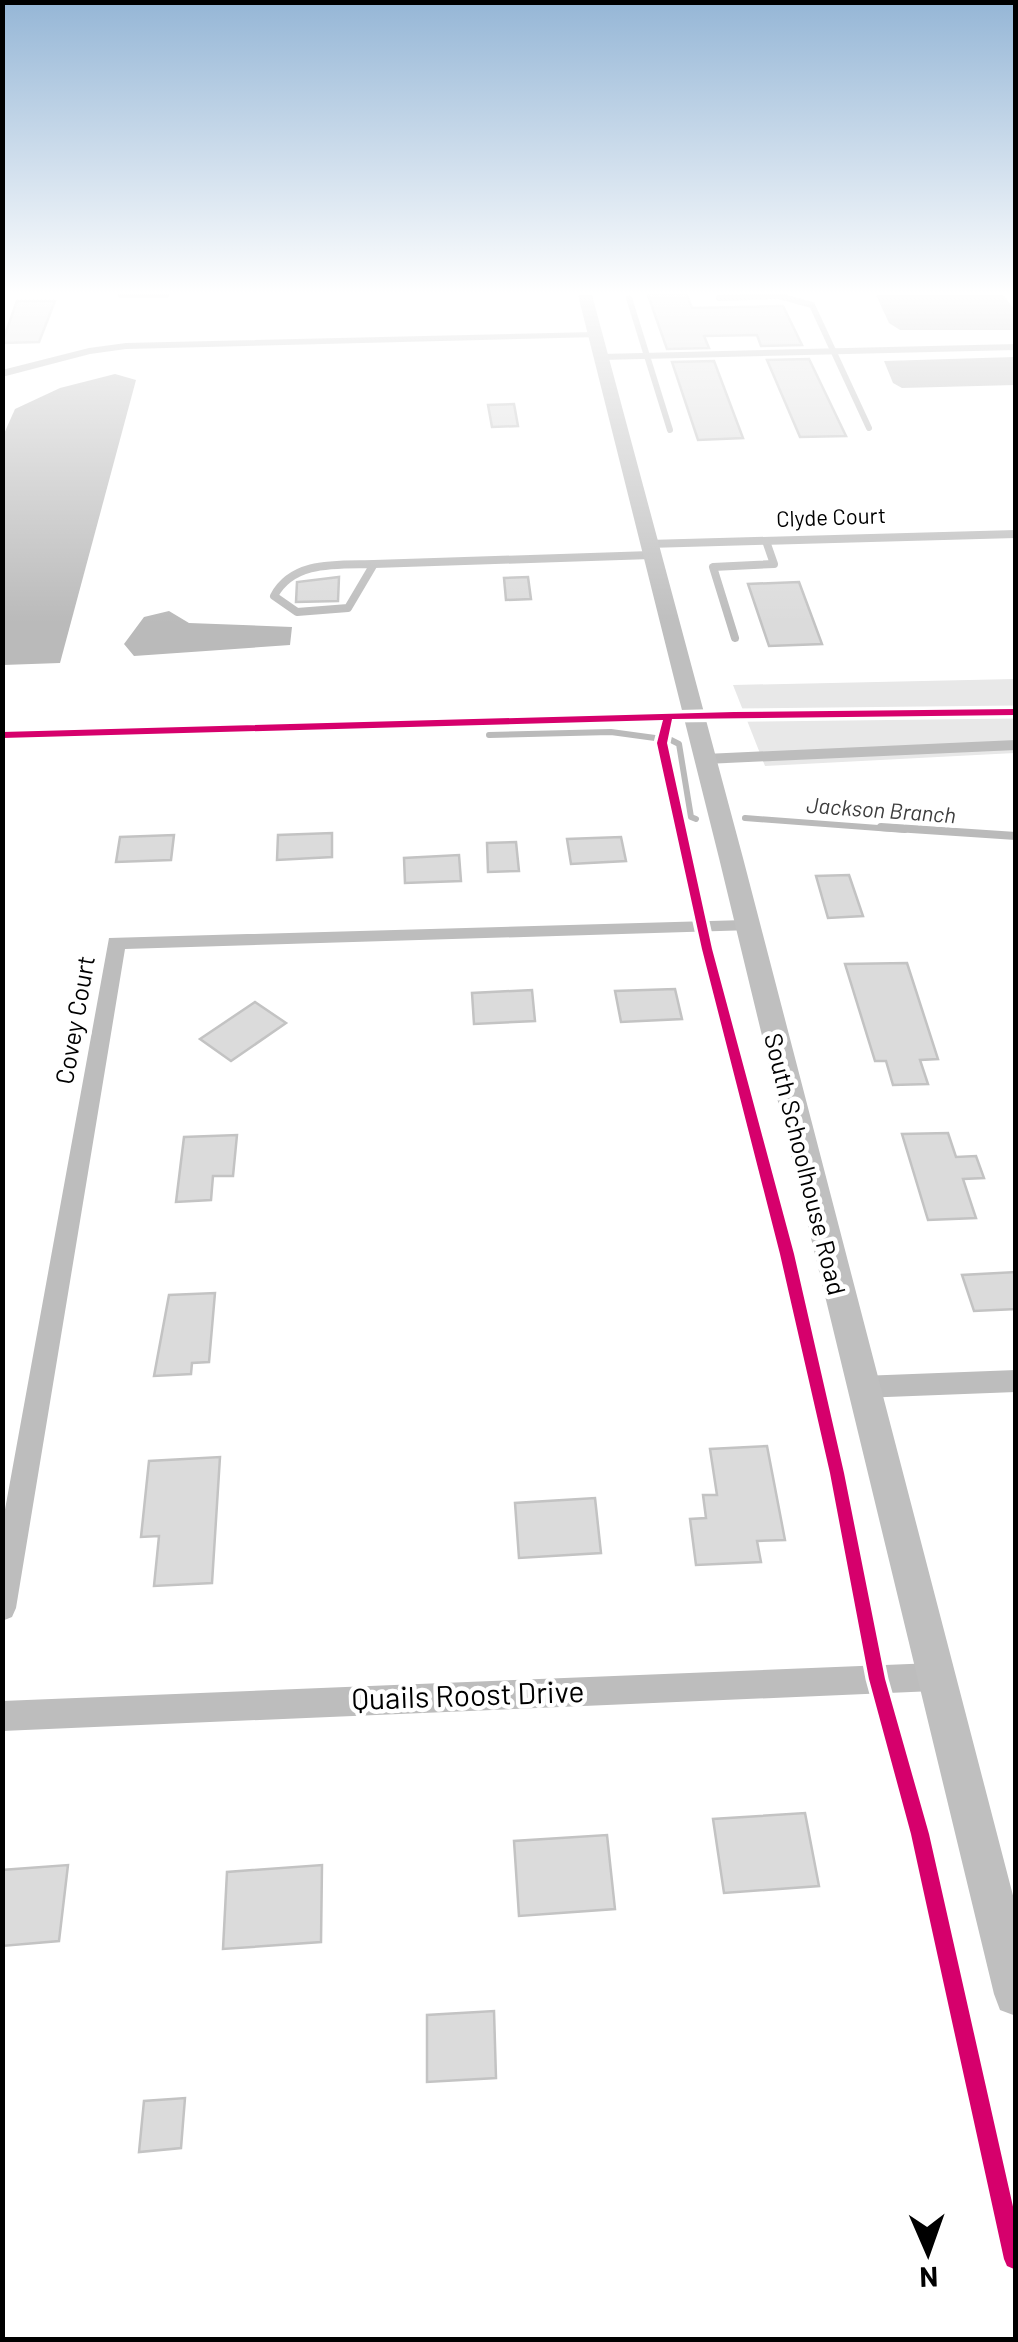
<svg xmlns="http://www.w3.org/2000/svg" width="1018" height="2342" font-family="Barlow,sans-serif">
	<rect width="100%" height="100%" fill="#fff"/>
	<path fill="#e8e8e8" d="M1015,679V753L765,766L733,685Z"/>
	<g fill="#bababa">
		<path d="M876,295H1003L1015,310V330H900L889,323Z"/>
		<path d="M1015,357V385L902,388L893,383L884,361Z"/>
		<path d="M115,374L136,380L60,663L3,665V436L15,409L60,388Z"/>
		<path d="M169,611L189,623L292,627L290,645L134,656L124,644L144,617Z"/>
	</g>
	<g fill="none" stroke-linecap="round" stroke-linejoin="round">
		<g stroke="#bababa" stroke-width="6">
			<path d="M489,735L611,732L655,738"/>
			<path d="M669,739L679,744L691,817L696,819"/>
			<path d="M745,818L905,830"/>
		</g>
		<path stroke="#bababa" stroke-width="8" d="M881,827L1016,836"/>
	</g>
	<g fill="#dbdbdb" stroke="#c3c3c3" stroke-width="2.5">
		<path d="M648,295H687L692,308L783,306L802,345L761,346L757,335L704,336L709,348L667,349Z"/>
		<path d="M17,301H55L39,342L2,343Z"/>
		<path d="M809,359L810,361L846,436L800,437L767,360Z"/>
		<path d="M714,361L743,438L698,440L672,362Z"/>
		<path d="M514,404L518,426L492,427L488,405Z"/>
		<path d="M339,577L338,601L296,602L297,582Z"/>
		<path d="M528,577L531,599L506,600L504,578Z"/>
		<path d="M799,582L822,644L769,646L748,584Z"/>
		<path d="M332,833V857L277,860L278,835Z"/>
		<path d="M174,835L171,860L116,862L120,837Z"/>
		<path d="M621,837L626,861L571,864L567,839Z"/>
		<path d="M516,842L519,871L488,872L487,843Z"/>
		<path d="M459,855L461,881L405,883L404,858Z"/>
		<path d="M849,875L863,916L828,918L816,876Z"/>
		<path d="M907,963L938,1059L920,1060L928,1084L893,1085L886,1061H875L845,964Z"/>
		<path d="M675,989L682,1019L621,1022L615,991Z"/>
		<path d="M532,990L535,1021L474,1024L472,993Z"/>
		<path d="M255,1002L286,1023L231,1061L200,1039Z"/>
		<path d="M948,1133L956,1157L976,1156L984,1178L963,1179L976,1218L928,1220L902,1134Z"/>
		<path d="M237,1135L233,1176H213L211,1200L176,1202L184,1137Z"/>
		<path d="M1016,1272V1309L974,1311L962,1275Z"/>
		<path d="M215,1293L209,1362L192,1363L191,1374L154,1376L169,1295Z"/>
		<path d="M767,1446L785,1540L757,1541L761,1562L696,1565L690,1519L706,1518L703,1495H717L710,1449Z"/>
		<path d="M220,1457L212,1583L154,1586L159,1536L141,1537L149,1461Z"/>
		<path d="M595,1498L601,1553L519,1558L515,1503Z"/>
		<path d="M805,1813L819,1886L724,1893L713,1819Z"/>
		<path d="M607,1835L615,1909L519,1916L514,1841Z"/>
		<path d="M68,1865L59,1941L2,1946V1870Z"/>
		<path d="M322,1865L321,1942L223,1949L227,1872Z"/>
		<path d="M494,2011L496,2078L427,2082V2015Z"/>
		<path d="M185,2098L181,2148L139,2152L144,2101Z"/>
	</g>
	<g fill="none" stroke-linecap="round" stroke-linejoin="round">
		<path stroke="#c2c2c2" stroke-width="8" stroke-dasharray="4 8" stroke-linecap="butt" d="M1014,2259L1016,2266"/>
		<g stroke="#bdbdbd" stroke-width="6">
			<path d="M121,295H166"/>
			<path d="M629,298L670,430"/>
			<path d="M719,298L779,296L812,305L869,428"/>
			<path d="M601,357L1016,347"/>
		</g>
		<g stroke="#bdbdbd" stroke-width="8">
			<path d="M374,564L348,608L297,612L274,596C293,560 338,565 374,564Z"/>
			<path d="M374,564L651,555"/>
			<path d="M735,638L713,567L774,564L766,541"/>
		</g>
		<g fill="#bdbdbd" fill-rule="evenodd">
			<path d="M595,332L599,337L126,349L90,354L2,377V370L89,348L126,343Z"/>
			<path d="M1016,530V538L648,548L641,544L648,540Z"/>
			<path d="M1016,740V750L705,764L696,759L705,754Z"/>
			<path d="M745,920L752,922L755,926L752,930L125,949L16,1608L12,1617L2,1621V1526L109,938Z"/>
			<path d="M1016,1370V1392L861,1398L852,1395L848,1387L852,1379L861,1376Z"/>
			<path d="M934,1663L944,1667L949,1677L944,1687L934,1691L2,1731V1701Z"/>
		</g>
		<path fill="#bfbfbf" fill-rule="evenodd" d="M578,295H592L743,858L1016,1907V2016L1000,2010L994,1994L719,858Z"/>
		<g stroke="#fff" stroke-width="7">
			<path id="cycleway" d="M1016,709V715L672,719L667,743L712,949L794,1254L844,1473L885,1679L929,1834L1016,2220L1014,2269L1007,2266L1004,2259L911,1834L869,1679L830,1473L780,1254L702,949L657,743L663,720L2,738V732L734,712Z"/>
		</g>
		<use href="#cycleway" fill="#d6006c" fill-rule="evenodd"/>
	</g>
	<linearGradient id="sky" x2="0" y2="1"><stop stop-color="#95b6d6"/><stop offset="0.47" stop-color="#fff"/><stop offset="1" stop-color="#fff" stop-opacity="0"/></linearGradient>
	<rect width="1018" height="623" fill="url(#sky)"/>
	<g text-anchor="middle" stroke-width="9" stroke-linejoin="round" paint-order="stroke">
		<g font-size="22" fill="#000" stroke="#fff">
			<text transform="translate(831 517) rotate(-2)" y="8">Clyde Court</text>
		</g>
		<g font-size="22" font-style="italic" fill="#3d3d3d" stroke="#fff">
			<text transform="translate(881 810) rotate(4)" y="8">Jackson Branch</text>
		</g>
		<g font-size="25" fill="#000" stroke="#fff">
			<text transform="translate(75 1020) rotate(-80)" y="9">Covey Court</text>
			<text transform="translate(805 1164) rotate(76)" y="9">South Schoolhouse Road</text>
		</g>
		<g font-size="30" fill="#000" stroke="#fff">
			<text transform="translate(468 1696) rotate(-2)" y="10">Quails Roost Drive</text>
		</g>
	</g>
	<rect width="1018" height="2342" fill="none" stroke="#000000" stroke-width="10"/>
	<g transform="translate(928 2252) rotate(178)" stroke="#ffffff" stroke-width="8" paint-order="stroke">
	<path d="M0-8L18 38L0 25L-18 38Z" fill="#000000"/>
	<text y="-15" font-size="28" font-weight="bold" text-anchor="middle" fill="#000000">N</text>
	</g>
</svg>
